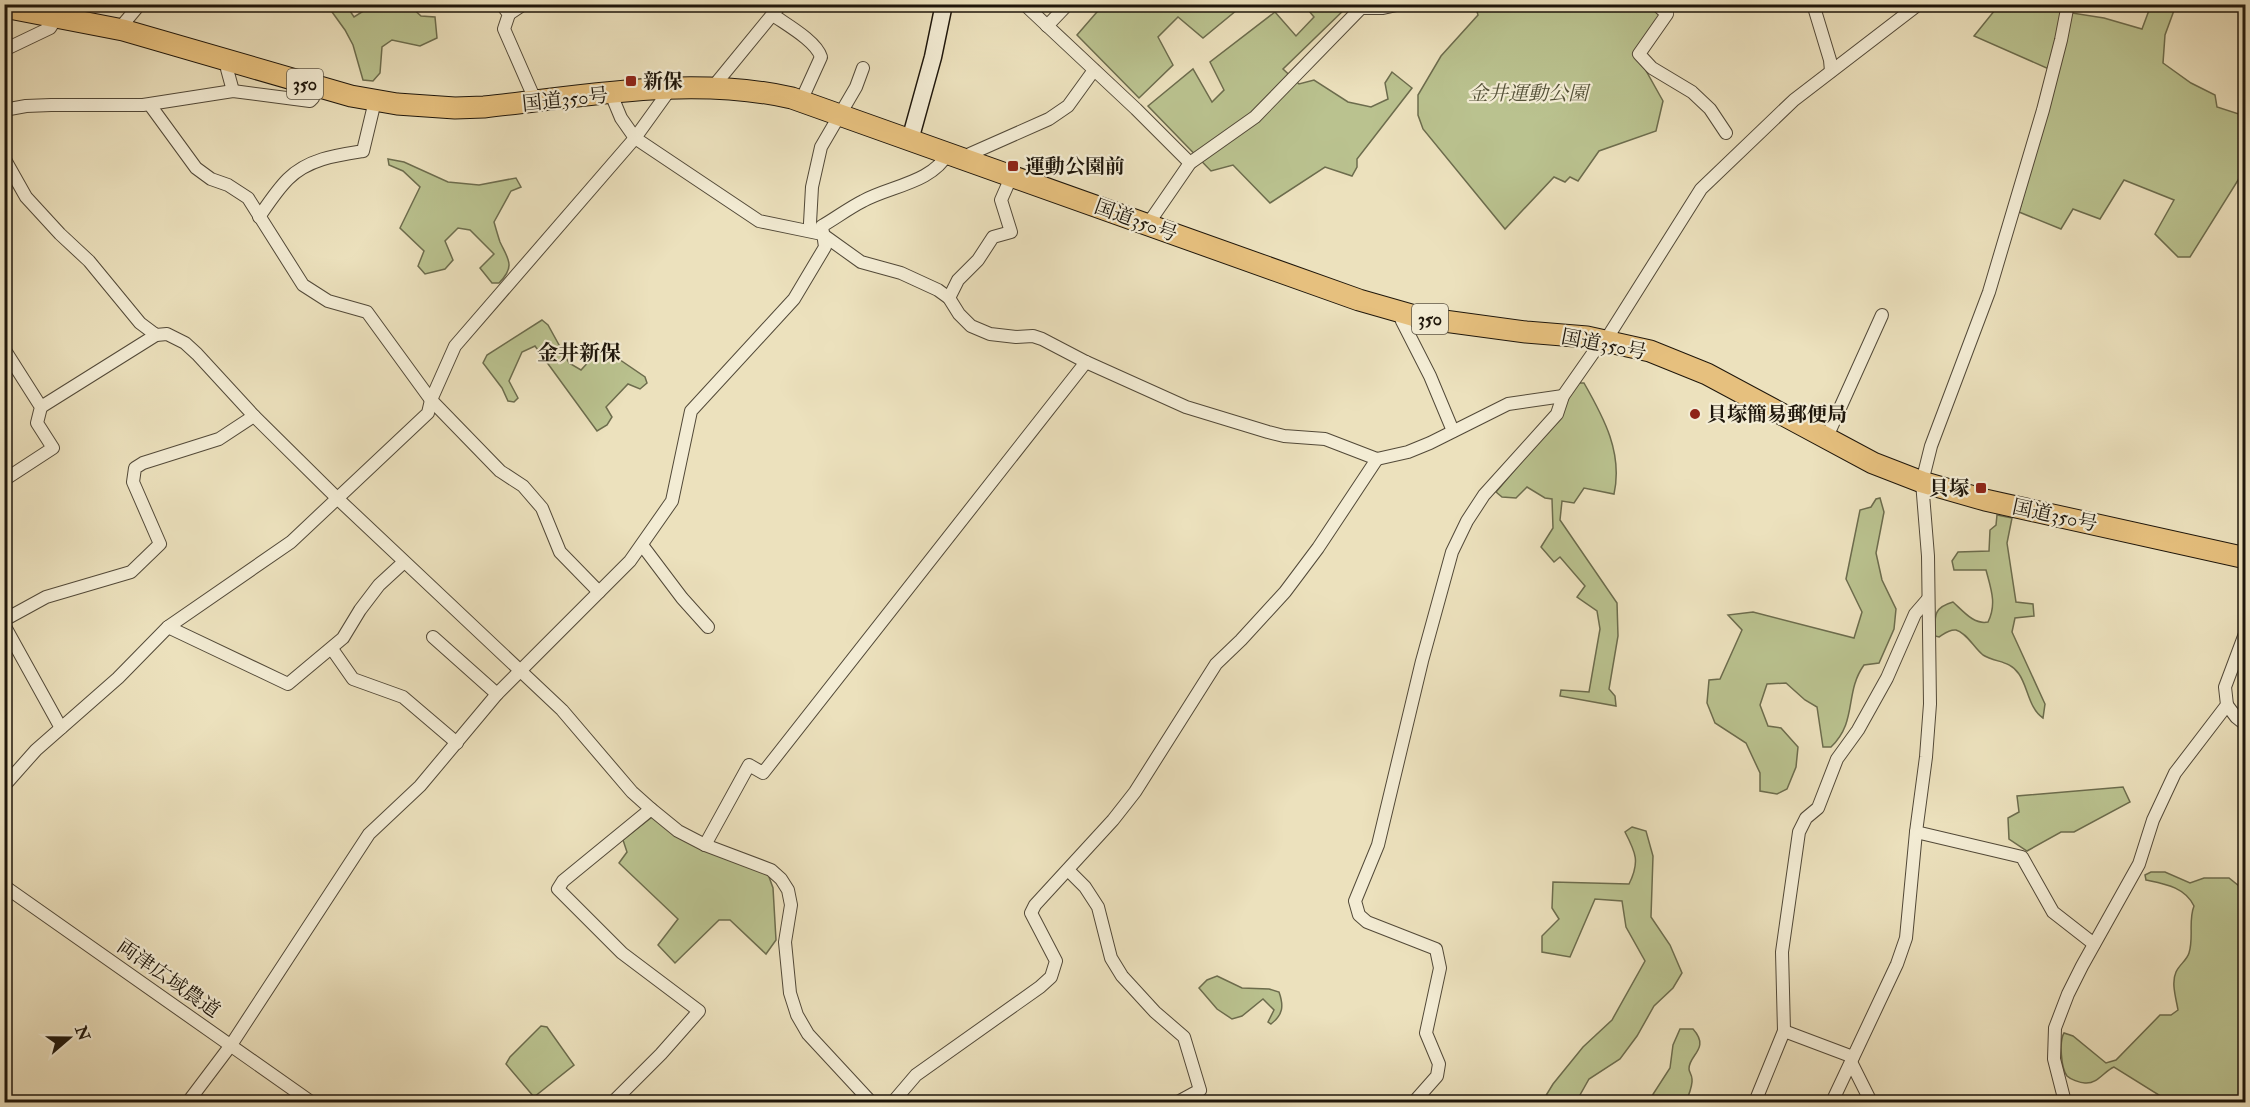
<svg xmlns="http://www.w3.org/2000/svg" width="2250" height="1107" font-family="'IM FELL Double Pica','Noto Serif JP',serif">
	<rect width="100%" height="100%" fill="#ece1bd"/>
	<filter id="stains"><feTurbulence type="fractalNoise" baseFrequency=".00333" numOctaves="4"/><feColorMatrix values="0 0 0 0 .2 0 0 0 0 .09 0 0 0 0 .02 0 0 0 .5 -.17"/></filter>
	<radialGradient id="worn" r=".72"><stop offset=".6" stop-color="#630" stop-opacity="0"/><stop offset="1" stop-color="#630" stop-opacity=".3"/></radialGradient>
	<g fill="#bac28f" stroke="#6c6c4d" stroke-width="1.5">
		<path d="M1650,4L1659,11L1660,17L1635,51L1663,101L1656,131L1599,151L1578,181L1570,177L1565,182L1554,177L1505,229L1423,129L1418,115V95L1441,56L1478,15L1475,5Z"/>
		<path d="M327,5H346L354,17L373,5H409L421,16L435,17L437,38L420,46L392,40L382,47L380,73L373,81L363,80L353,45L345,30Z"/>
		<path d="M1129,5V4L1243,5L1203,38L1178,17L1158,37L1173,65L1139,98L1077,35L1103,5L1126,7Z"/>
		<path d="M1304,5H1349L1283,69L1299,84L1314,80L1348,102L1371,107L1388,99L1385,83L1392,72L1412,88L1357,159V167L1352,176L1325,167L1270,203L1233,165L1211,171L1148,106L1193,69L1212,102L1224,90L1210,62L1275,12L1296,36L1314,17Z"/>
		<path d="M1999,5H2060L2059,11L2104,18L2142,29L2151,5H2176L2165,35L2163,63L2191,83L2215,95L2217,107L2245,116V169L2190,257H2178L2155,234L2174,200L2124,180L2100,219L2073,209L2061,229L2019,212L2058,73L1974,36Z"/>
		<path d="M388,159L404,162L448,182L479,185L516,178L521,187L511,191L494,222C496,229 498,236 500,242C508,259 516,266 499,283H492L480,268L494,254L470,230L458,228L445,241L453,260L445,269L425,274L418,266L424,251L400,228L420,187L403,171L389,165Z"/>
		<path d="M542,320L548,325L569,363L581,370L594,356L607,351L645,377L647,383L640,389L628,384L606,407L612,417L607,425L597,431L535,346L522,352L509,381L518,398L514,402L508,401L502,388L483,363L487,355Z"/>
		<path d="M1577,383H1584C1604,418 1623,453 1614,494L1584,488L1574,503L1562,501L1560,520L1617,603L1618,636L1609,689L1615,696L1616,706L1560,696L1561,690L1589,692L1600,629L1597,611L1577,597L1585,586L1560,557L1554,562L1541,547L1553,528L1552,499L1545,498L1527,487L1516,498L1502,497L1496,492L1540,440Z"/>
		<path d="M1880,498L1884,512L1876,553L1882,580L1896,609L1894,629L1879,663L1864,665C1844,693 1858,721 1831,747H1823L1817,707L1805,700L1786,683L1767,684L1760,705L1768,726L1781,728L1798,747L1796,767L1787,789L1777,794L1760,791V773L1746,743L1715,723L1707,703L1709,680L1720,679L1742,630L1728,615L1753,612L1854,638L1862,612L1846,579L1860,510L1871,507L1876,499Z"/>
		<path d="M1997,515L2012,518L2007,543L2016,602L2033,604L2034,616L2015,618L2012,632L2045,704L2043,718C2029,709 2028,687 2019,674C2010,660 1996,663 1983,655C1974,648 1967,633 1956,630C1949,629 1944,634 1939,637L1935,636C1935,617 1932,608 1953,602C1963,611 1974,625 1988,622C1997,604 1991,589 1986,570H1954L1952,561L1958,552L1989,551L1990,530L1996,525Z"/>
		<path d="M2123,787L2130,802L2074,832H2061L2027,851L2009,839L2008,818L2019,812L2017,796Z"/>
		<path d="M652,817L768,874L773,888L776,940L766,954L730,920H719L675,963L658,945L678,919L619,863L627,852L623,840Z"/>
		<path d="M1632,827L1646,831L1653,856L1651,917L1670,945L1682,973L1673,988L1654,1006L1637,1036L1620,1059L1589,1079L1576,1102H1542L1553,1084L1583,1047L1612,1020L1645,961L1626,927L1622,901L1595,899L1570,957L1542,952V936L1559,919L1552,908L1553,882L1629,884C1640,862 1636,853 1625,832Z"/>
		<path d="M2151,872H2165L2190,883L2204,878H2229L2244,890L2246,895L2245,1102H2170L2114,1067C2104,1071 2098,1084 2085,1083C2080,1083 2070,1079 2067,1076C2061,1068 2059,1041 2064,1033L2073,1036L2106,1063L2116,1060L2160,1015H2171L2178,1010C2176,998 2171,983 2176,972C2179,965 2187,960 2189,953C2194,937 2188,921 2194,906C2185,887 2165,884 2146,880L2145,875Z"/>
		<path d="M1217,976L1242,988L1269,989L1279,992C1284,1006 1283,1015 1271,1024L1268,1022L1274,1010L1263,999L1242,1016L1232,1019L1217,1009L1199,988L1207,980Z"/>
		<path d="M541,1026L547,1027L574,1065L534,1097L506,1064L510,1057Z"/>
		<path d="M1680,1029H1693C1711,1049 1688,1055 1689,1069C1689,1072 1692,1075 1692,1079C1693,1086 1688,1096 1686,1102H1648L1670,1068L1673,1045Z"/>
	</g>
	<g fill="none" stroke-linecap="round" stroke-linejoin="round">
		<g stroke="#524938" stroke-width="14">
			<g id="street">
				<path d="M501,4L509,14L504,29L536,102"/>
				<path d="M1024,4L1136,109L1190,163"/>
				<path d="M1656,4L1667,14L1639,54L1652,68L1692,92L1710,109L1726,133"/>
				<path d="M1813,4L1830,60L1831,71"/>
				<path d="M509,14L524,4"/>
				<path d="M773,15C787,25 816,41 821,57L801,101"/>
				<path d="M1047,26L1068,4"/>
				<path d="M123,30L125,22L140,4"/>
				<path d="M4,50L50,28L57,17"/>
				<path d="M227,69L233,91"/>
				<path d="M713,87L781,4"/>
				<path d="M611,94L621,118L635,138L759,221L822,234L861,262L901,273L938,290L949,298L959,314L971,326L990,334L1016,337L1033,336L1042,339L1086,362L1186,407L1268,432L1284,436L1325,439L1377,459L1408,452L1430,443L1508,404L1563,396"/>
				<path d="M150,105L196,168L211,179L228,185L248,198L303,285L328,301L367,312L431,400L500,471L523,486L542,508L560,552L599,592"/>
				<path d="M4,110L26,106L51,105H143L233,91L310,101L313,98L316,88"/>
				<path d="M4,158L26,197L60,234L89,261L140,323L156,335L167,334L185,343L197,354L254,416L337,498L562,710L632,792L651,809L678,831L705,845L771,870L781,879L788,890L791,905L785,942L790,993L797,1015L808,1034L871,1102"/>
				<path d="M966,159L970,154L1049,119L1068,106L1094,70"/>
				<path d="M259,217C268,204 277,190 288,179C308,159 337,155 363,151L375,101"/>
				<path d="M1148,224L1190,163L1255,117L1361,8H1383L1401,4"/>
				<path d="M812,231L810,223L812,187L821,147L856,87L863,68"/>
				<path d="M949,298L958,280L978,260L993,237L1011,232L1001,200L1012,175"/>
				<path d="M1400,313L1402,321L1430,376L1453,431"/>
				<path d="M4,352H6L41,407L37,423L53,448L4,480"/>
				<path d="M41,407L156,335"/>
				<path d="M1826,439L1882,315"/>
				<path d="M642,545L682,598L708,627"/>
				<path d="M4,620L46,597L131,572L160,544L133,482L135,468L143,463L219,439L254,416"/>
				<path d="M4,625L61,728"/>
				<path d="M168,627L288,684L343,638L360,610L379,585L404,562"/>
				<path d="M433,637L497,694"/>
				<path d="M332,649L353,679L403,697L457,743"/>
				<path d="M2227,705L2236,717L2246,725"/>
				<path d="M4,786L36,750L118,678L168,627L291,542L428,413L431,400L455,346L635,138L671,88"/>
				<path d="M1916,832L2022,857L2053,912L2094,944"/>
				<path d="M705,845L749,765L763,773L1086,362"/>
				<path d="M1068,870L1085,887L1098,907L1111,958L1122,976L1155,1012L1184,1037L1200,1090L1178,1102"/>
				<path d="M4,886L311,1102"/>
				<path d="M1784,1031L1782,952L1799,832L1806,818L1818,808L1837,759L1858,730L1887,678L1915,614L1928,599"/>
				<path d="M1851,1062L1871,1102"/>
				<path d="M188,1102L231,1045L369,834L420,786L497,694L630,561L672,501L691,411L794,299L825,247L822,226C836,218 849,208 863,201C890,186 932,183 948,153"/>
				<path d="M613,1102L661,1054L699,1011L622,953L558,889L563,881L651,809"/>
				<path d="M893,1102L916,1075L1040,987L1051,977L1056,961L1031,913L1035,905L1113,820L1135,792L1216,664L1241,640L1285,592L1318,548L1377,459"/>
				<path d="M1414,1102L1437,1076L1439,1064L1426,1033L1440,968L1436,949L1367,922L1359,915L1355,901L1378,845L1422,661L1452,552L1467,521L1484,495L1557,414L1563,396L1598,346L1609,335L1701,189L1794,100L1919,4"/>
				<path d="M1755,1102L1784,1031L1853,1057"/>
				<path d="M1832,1102L1897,964L1906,938L1916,832L1926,757L1930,704L1928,556L1922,482L1931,446L1989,292L2043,110L2061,40L2068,4"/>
				<path d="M2065,1102L2054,1059L2055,1028L2068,994L2082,966L2139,864L2153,820L2175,773L2227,705L2225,687L2246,631"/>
			</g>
		</g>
		<g stroke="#1e160b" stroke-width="19">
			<path id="secondary" d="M910,140L933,57L944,4"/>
		</g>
		<g stroke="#1e160b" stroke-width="23">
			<path id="highway" d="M4,7L123,30L351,96L397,104L455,108L484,107C586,96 691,75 792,98L1359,300L1422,318L1526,332L1587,337L1650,351L1707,374L1873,463L1922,482L1985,500L2246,558"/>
		</g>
		<use href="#street" stroke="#f3ecd4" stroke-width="12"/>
		<use href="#secondary" stroke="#f3ecd4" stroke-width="16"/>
		<use href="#highway" stroke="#e6c07e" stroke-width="21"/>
	</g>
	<g fill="#8f2418" stroke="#f3ecd4" stroke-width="2">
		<rect x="625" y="75" width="12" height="12" rx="3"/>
		<rect x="1007" y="160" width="12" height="12" rx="3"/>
		<circle cx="1695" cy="414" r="6"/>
		<rect x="1975" y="482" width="12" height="12" rx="3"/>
	</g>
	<g text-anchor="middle" stroke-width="4.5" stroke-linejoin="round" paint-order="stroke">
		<g fill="#f3ecd4" stroke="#5e5647" stroke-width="1.5">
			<rect x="287" y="69" width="36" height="30" rx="4.5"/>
			<rect x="1412" y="304" width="36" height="30" rx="4.5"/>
		</g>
		<g font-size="18" font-weight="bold" fill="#1e160b">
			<text x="305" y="90">350</text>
			<text x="1430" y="325">350</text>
		</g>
		<g font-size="20" font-weight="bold" fill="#1e160b" stroke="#f3ecd4" text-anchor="start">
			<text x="643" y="88">新保</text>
			<text x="1025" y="173">運動公園前</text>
			<text x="1707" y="421">貝塚簡易郵便局</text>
			<text x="1969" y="495" text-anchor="end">貝塚</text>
		</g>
		<g font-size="20" font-style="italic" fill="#555239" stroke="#f3ecd4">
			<text x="1528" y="100">金井運動公園</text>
		</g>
		<g font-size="20" fill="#1e160b" stroke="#f3ecd4">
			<text transform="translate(565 99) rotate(-6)" y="7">国道350号</text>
			<text transform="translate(1136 220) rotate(20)" y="7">国道350号</text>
			<text transform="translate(1604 344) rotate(11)" y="7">国道350号</text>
			<text transform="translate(2055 515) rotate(12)" y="7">国道350号</text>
			<text transform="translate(169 978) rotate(35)" y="7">両津広域農道</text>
		</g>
		<g font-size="21" font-weight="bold" fill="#1e160b" stroke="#f3ecd4">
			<text x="579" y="360">金井新保</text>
		</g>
	</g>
	<rect width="2250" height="1107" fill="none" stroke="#ece1bd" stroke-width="24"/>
	<rect x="6" y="6" width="2238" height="1095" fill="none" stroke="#1e160b" stroke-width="3"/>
	<rect x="12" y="12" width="2226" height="1083" fill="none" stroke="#1e160b" stroke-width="1.5"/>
	<g transform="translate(69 1038) rotate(70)" stroke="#f3ecd4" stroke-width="4.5" paint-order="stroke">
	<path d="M0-4.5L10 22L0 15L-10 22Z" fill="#1e160b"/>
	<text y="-9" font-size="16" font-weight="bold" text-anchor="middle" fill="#1e160b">N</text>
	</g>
	<rect width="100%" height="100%" filter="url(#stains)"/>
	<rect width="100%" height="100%" fill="url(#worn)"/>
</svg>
